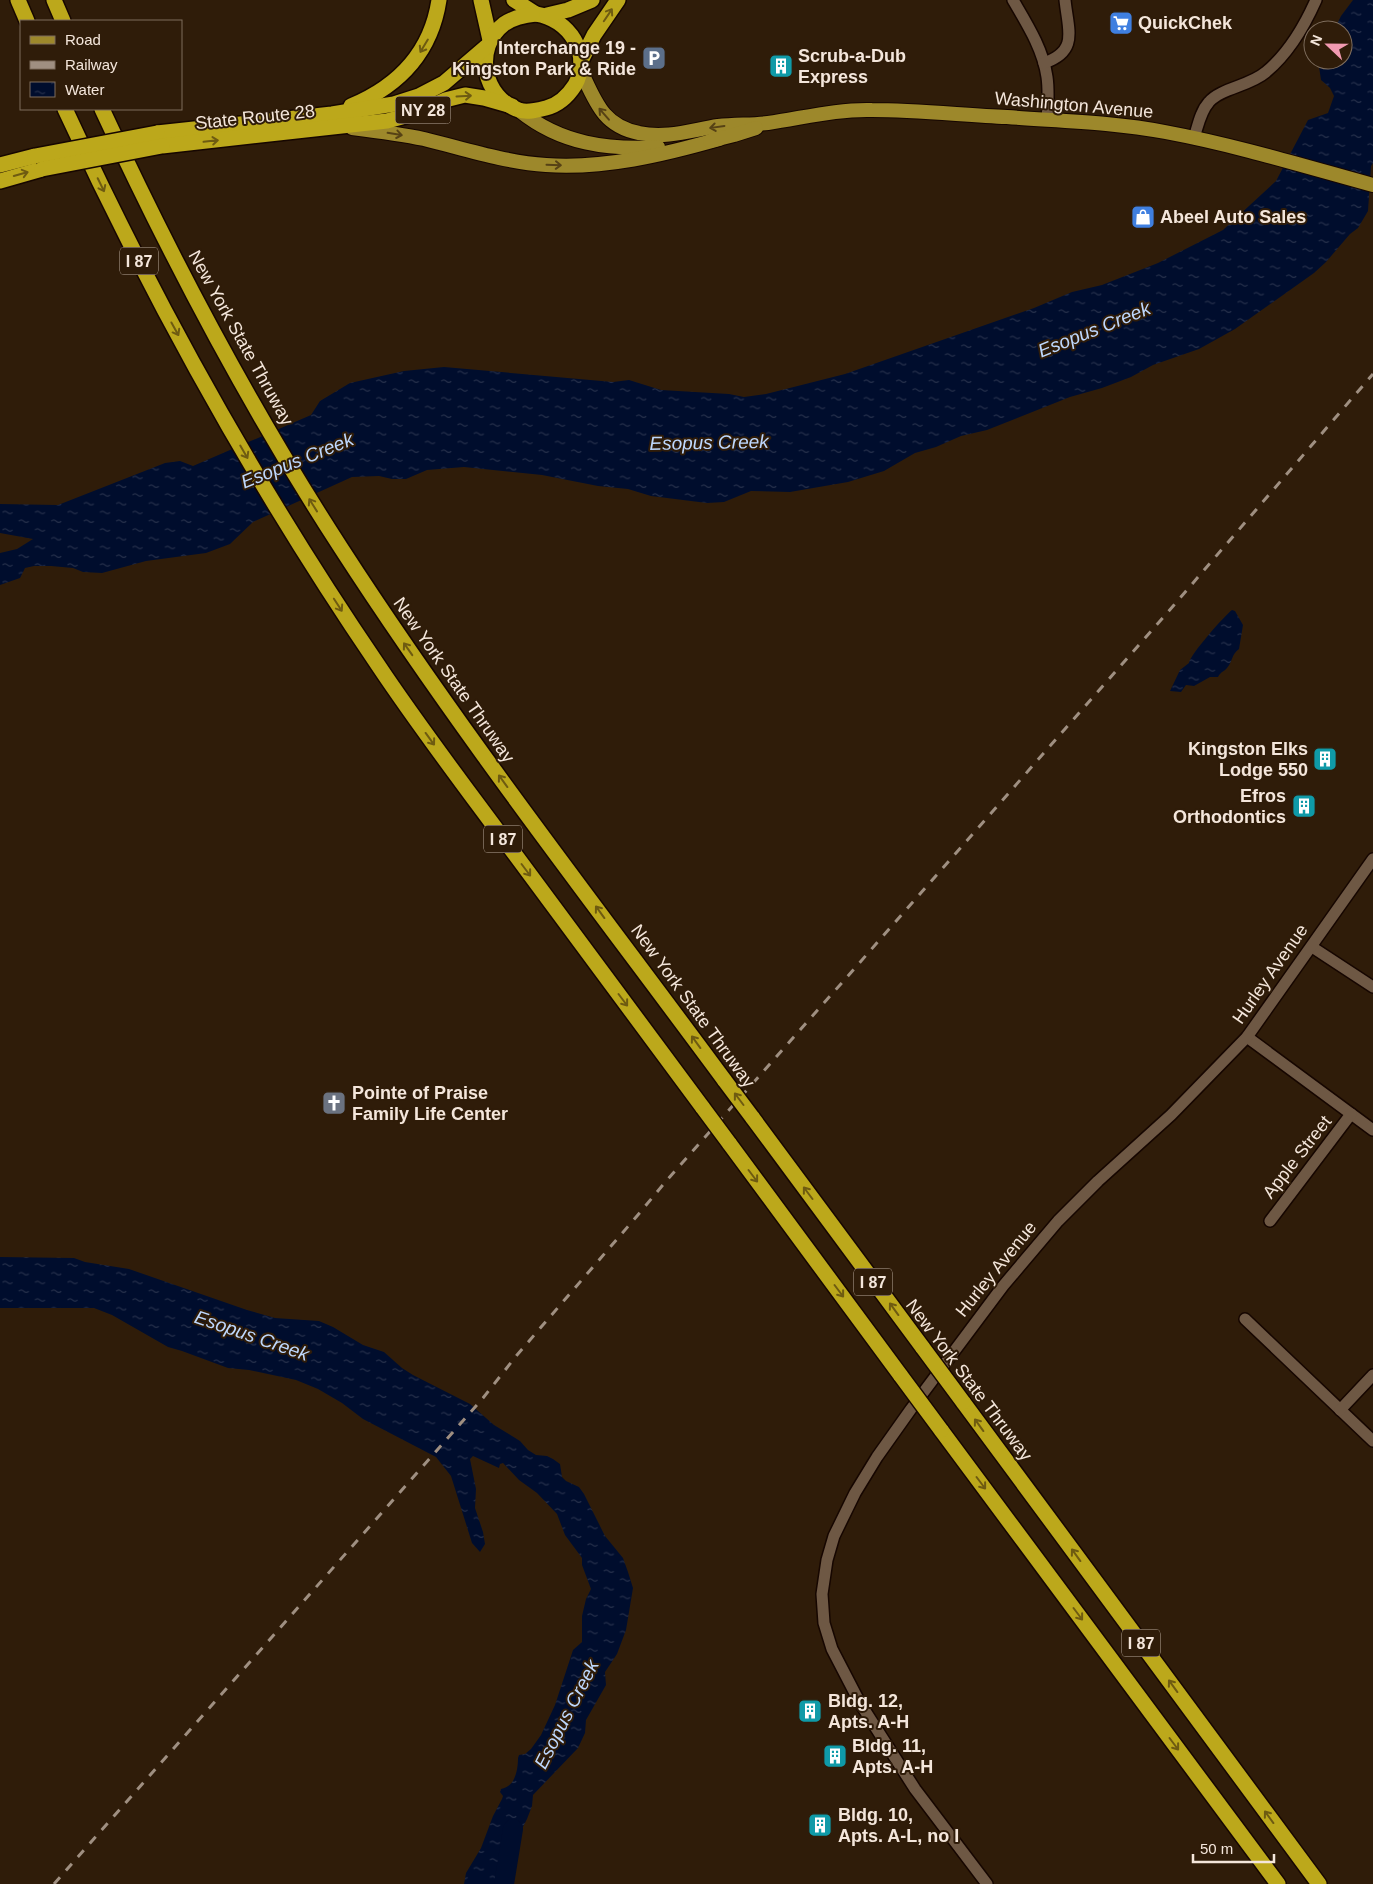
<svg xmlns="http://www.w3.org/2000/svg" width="1373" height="1884" font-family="Arial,sans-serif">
	<defs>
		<pattern id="water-ripples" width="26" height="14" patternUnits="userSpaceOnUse" patternTransform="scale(1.25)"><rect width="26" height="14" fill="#000d2d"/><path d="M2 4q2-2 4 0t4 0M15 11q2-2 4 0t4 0" fill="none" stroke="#26304b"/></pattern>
	</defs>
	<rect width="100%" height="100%" fill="#2f1c09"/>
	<g fill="url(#water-ripples)">
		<path d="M1353,0H1373V163L1371,166L1368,211L1358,228L1350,234L1326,262L1314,273L1235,329L1199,349L1153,365L1131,377L1102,388L1070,397L987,430L961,436L936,447L915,453L884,471L848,482L790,492L751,491L724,502L707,503L651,496L628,489L598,486L542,475L464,467L427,470L406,479H392L379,476L352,477L253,522L230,544L206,553L146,561L102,573L83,572L73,568L51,566H34L25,568L20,578L0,585V553L17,549L33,539L0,533V504L58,505L165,463L180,461L193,466L311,415L320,401L350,383L404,371L444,367L613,382L629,380L661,390L729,394L744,397L766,394L845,374L1034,308L1072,292L1102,285L1158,263L1223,230L1276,181L1308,120L1328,113L1334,96L1330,88L1321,80L1318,60H1343V30H1334L1341,16Z"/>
		<path d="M1232,610L1235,611L1243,625L1239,649C1231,655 1233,661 1227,668C1224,672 1221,671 1218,677H1210L1194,686L1186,685L1181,692L1170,691L1180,670L1189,663C1189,656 1225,615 1232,610Z"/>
		<path d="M0,1257L74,1258L85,1262L129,1269L247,1310L275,1318L319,1321L333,1327L363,1345L384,1352L402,1368L413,1375L470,1404L494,1425L520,1441L528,1450L536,1455L547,1456L553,1459L560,1464L562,1477L566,1481L579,1487L584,1494L605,1536L623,1558L628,1572L633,1588L626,1630L617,1654L605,1672L606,1685L586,1720L585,1733L578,1748L533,1795L532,1806L527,1819L505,1862L500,1884H464L466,1873L481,1848L493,1816L502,1799L503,1796L500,1792L501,1789C515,1787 518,1770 518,1758L519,1755L525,1754L531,1749L541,1735L555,1705L573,1650L582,1642V1616L586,1599L591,1589L582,1565V1558L565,1535L557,1514L537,1493L519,1480L503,1463L500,1464L499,1468L473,1456L470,1459L476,1489L475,1508L483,1532L485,1544L480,1552L472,1543L451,1476L436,1457L363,1419L342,1403L318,1389L296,1380L249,1370L228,1368L182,1351L168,1347L112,1315L94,1308H0Z"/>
	</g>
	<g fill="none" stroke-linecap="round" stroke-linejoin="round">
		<path stroke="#000d2d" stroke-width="20" d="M504,1884L513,1829"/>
		<g stroke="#160600" stroke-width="14">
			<g id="minor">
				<path d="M1013,0C1027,24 1043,49 1047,77C1049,91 1048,106 1047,120"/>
				<path d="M1044,63C1079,51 1068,30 1065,0"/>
				<path d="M1194,138C1198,126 1200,112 1209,102C1221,88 1250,86 1266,72C1289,53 1304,27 1316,0"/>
				<path d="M1312,947L1373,987"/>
				<path d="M1247,1037L1373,1130"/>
				<path d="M1270,1221L1351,1114"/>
				<path d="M1245,1319L1373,1441"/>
				<path d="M1340,1410L1373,1375"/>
				<path d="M987,1884L915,1789L860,1703L832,1649L824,1623L822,1594L827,1560L834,1536L855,1493L877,1457L911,1409L1003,1286L1058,1221L1098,1181L1171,1115L1247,1037L1373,859"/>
			</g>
		</g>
		<g stroke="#160600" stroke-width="16">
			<g id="major">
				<path d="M580,69C595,100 602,126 639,133C666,139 692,130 718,126C735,124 752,125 768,123C803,118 837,109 872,110C917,110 962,115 1007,117C1059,121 1113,122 1165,132C1235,145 1304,166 1373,185"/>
				<path d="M520,111C561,144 608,150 658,147"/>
				<path d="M352,128C376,131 400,134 424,139C465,149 504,162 546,165C604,169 663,155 719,139"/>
				<path d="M710,141L734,135L756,128"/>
			</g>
		</g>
		<g stroke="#160600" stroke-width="18">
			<g id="highway">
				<path d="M18,0L27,21"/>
				<path d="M54,0L63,21"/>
				<path d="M481,0L490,40"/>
				<path d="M514,0L536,14"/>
				<path d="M536,14C569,19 592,54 575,85C568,96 558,105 546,108C538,110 527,113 519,110C483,98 473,48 504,24C514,17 525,15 536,14Z"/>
				<path d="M547,15L568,10L592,0"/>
				<path d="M581,61L594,35L618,0"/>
				<path d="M351,106C399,86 431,53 439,0"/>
				<path d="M65,109C154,302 258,489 378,665C420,728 466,788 511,849C575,935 639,1021 703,1108"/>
				<path d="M102,109C172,260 250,408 341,548C460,732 595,905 725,1081"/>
				<path d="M157,133L332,114L394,104L419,96L444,83L486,47"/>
				<path d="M162,146L387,121L413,114L445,100L465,95L484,98L512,106"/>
				<path d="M0,165L35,156"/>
				<path d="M0,181L42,169"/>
				<path d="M752,1117L923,1348"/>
				<path d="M729,1143L901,1376"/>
				<path d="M963,1402L1319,1884"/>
				<path d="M941,1430L1278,1884"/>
			</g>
		</g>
		<use href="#minor" stroke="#6e5844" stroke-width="11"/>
		<use href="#major" stroke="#9d882b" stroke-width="14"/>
		<use href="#highway" stroke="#bca81b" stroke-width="15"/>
		<path stroke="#9f8f81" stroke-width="3" stroke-dasharray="9 9" stroke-linecap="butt" d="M54,1884L483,1398L517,1355L637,1216L667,1180L847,977L1174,605L1373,374"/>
		<g stroke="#160600" stroke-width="18" stroke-linecap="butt">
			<g id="highway-bridge">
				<path d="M35,156L157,133"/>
				<path d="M42,169L162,146"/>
				<path d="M725,1081L752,1117"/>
				<path d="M703,1108L729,1143"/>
				<path d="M923,1348L963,1402"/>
				<path d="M901,1376L941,1430"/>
			</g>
		</g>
		<use href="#highway-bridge" stroke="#bca81b" stroke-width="15"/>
	</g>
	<defs><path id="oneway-shaft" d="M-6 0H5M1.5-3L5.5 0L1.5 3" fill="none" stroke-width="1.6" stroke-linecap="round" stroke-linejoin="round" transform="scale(1.25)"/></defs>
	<g stroke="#6e5b11">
		<use href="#oneway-shaft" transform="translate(608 15) rotate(-56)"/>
		<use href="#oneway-shaft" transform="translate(424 46) rotate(121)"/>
		<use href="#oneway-shaft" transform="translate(464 96) rotate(-3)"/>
		<use href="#oneway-shaft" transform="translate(211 141) rotate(-6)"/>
		<use href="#oneway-shaft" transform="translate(21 174) rotate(-16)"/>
		<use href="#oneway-shaft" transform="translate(101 185) rotate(64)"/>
		<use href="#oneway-shaft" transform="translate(175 329) rotate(61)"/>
		<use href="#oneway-shaft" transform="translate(244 452) rotate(60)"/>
		<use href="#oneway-shaft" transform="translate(313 505) rotate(-122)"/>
		<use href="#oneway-shaft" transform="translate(338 605) rotate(57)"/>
		<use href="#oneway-shaft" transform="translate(408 649) rotate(-125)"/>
		<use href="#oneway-shaft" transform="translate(430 739) rotate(54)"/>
		<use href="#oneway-shaft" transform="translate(503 781) rotate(-126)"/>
		<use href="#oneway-shaft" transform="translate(526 870) rotate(53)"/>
		<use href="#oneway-shaft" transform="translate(600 912) rotate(-126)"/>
		<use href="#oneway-shaft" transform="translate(623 1000) rotate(53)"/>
		<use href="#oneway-shaft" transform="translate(696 1042) rotate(-126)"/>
		<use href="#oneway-shaft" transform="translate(739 1099) rotate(-127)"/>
		<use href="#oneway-shaft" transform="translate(753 1176) rotate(53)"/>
		<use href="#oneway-shaft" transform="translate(808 1193) rotate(-127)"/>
		<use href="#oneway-shaft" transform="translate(839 1291) rotate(53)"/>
		<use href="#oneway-shaft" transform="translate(894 1309) rotate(-126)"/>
		<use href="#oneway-shaft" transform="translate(979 1425) rotate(-126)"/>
		<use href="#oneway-shaft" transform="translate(981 1483) rotate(53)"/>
		<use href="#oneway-shaft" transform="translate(1076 1555) rotate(-126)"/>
		<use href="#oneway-shaft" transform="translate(1078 1614) rotate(53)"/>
		<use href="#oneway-shaft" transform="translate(1173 1686) rotate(-126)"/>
		<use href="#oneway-shaft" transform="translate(1174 1744) rotate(53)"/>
		<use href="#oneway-shaft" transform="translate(1269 1817) rotate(-126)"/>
	</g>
	<g stroke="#564215">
		<use href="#oneway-shaft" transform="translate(604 114) rotate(-131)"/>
		<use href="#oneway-shaft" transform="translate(717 127) rotate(172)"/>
		<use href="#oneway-shaft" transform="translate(395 134) rotate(9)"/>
		<use href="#oneway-shaft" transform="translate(554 165) rotate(2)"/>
	</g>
	<defs>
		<g id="supermarket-square" transform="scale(1.25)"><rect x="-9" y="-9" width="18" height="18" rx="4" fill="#3f7fe0" stroke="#2f1c09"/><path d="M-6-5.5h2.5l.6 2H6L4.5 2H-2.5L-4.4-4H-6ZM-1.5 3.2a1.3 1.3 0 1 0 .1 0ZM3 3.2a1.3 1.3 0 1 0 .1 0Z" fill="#fff"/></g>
		<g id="parking-square" transform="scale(1.25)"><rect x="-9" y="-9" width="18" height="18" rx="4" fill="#5c6f8a" stroke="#2f1c09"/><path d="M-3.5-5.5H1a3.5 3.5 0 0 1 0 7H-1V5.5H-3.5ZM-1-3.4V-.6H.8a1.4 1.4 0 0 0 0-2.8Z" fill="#fff"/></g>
		<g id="building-square" transform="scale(1.25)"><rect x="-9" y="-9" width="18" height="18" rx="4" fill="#0f9aa8" stroke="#2f1c09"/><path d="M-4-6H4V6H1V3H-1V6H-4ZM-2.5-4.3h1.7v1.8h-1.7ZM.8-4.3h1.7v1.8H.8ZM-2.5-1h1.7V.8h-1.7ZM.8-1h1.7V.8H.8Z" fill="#fff"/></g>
		<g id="shop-square" transform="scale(1.25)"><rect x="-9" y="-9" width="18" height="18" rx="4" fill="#3f7fe0" stroke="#2f1c09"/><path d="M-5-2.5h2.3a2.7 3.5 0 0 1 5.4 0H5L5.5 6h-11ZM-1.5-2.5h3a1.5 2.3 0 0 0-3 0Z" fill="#fff"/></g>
		<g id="church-square" transform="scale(1.25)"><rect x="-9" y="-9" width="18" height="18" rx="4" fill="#6b7280" stroke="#2f1c09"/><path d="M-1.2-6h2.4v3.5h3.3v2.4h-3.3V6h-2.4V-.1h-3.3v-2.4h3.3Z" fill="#fff"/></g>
	</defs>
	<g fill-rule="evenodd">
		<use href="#supermarket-square" x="1121" y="23"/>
		<use href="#parking-square" x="654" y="58"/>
		<use href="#building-square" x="781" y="66"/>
		<use href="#shop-square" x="1143" y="217"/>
		<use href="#building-square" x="1325" y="759"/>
		<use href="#building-square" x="1304" y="806"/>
		<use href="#church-square" x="334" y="1103"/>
		<use href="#building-square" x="810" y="1711"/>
		<use href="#building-square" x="835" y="1756"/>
		<use href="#building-square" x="820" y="1825"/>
	</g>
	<g text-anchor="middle" stroke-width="4" stroke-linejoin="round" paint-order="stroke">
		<g fill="#2f1c09" stroke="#b9a99c" stroke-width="1">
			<rect x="395.5" y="96.5" width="55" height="27" rx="4"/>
			<rect x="120" y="247.5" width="38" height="27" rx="4"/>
			<rect x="484" y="825.5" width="38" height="27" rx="4"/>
			<rect x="854" y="1268.5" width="38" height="27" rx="4"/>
			<rect x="1122" y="1629.5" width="38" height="27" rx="4"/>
		</g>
		<g font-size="16" font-weight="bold" fill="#f4e6db">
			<text x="423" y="116">NY 28</text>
			<text x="139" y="267">I 87</text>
			<text x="503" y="845">I 87</text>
			<text x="873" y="1288">I 87</text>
			<text x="1141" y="1649">I 87</text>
		</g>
		<g font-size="18" font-weight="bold" fill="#f4e6db" stroke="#2f1c09" text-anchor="start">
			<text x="1138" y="29">QuickChek</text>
			<text x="636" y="54" text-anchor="end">Interchange 19 -<tspan x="636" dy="21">Kingston Park &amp; Ride</tspan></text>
			<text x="798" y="62">Scrub-a-Dub<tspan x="798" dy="21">Express</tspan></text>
			<text x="1160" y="223">Abeel Auto Sales</text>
			<text x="1308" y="755" text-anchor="end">Kingston Elks<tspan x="1308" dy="21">Lodge 550</tspan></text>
			<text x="1286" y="802" text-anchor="end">Efros<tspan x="1286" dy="21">Orthodontics</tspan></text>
			<text x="352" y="1099">Pointe of Praise<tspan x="352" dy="21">Family Life Center</tspan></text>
			<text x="828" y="1707">Bldg. 12,<tspan x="828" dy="21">Apts. A-H</tspan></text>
			<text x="852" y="1752">Bldg. 11,<tspan x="852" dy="21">Apts. A-H</tspan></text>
			<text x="838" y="1821">Bldg. 10,<tspan x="838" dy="21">Apts. A-L, no I</tspan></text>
		</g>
		<g font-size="18" fill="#f4e6db" stroke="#2f1c09">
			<text transform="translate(1074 105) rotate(5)" y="6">Washington Avenue</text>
			<text transform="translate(255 117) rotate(-6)" y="6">State Route 28</text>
			<text transform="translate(241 338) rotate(61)" y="6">New York State Thruway</text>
			<text transform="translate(454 680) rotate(55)" y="6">New York State Thruway</text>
			<text transform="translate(1270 974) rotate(-55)" y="6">Hurley Avenue</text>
			<text transform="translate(693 1006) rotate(54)" y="6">New York State Thruway</text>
			<text transform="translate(1297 1157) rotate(-52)" y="6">Apple Street</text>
			<text transform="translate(996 1269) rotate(-51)" y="6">Hurley Avenue</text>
			<text transform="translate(969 1380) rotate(53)" y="6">New York State Thruway</text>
		</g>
		<g font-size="19" font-style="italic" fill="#bed8fe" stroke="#2f1c09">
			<text transform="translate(1094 329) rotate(-22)" y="7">Esopus Creek</text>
			<text transform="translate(709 442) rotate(-1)" y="7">Esopus Creek</text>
			<text transform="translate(297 460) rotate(-22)" y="7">Esopus Creek</text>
			<text transform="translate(252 1335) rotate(19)" y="7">Esopus Creek</text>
			<text transform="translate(566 1714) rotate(-63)" y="7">Esopus Creek</text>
		</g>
	</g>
	<rect x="20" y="20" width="162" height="90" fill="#2f1c09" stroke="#7e6d5d"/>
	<rect x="30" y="36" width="25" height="8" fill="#9d882b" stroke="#7e6d5d"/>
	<text x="65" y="45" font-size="15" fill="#f4e6db">Road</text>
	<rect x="30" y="61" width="25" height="8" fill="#9f8f81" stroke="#7e6d5d"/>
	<text x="65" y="70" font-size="15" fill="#f4e6db">Railway</text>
	<rect x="30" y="82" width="25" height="15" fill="url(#water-ripples)" stroke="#7e6d5d"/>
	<text x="65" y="95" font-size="15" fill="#f4e6db">Water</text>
	<g transform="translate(1328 45) rotate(292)"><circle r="24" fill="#2f1c09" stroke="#7e6d5d"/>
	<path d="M0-4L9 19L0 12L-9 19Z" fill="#f19ab1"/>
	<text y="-8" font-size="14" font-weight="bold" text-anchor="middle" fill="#f4e6db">N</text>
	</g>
	<path d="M1193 1854v8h81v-8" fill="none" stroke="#f4e6db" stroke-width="2.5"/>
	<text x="1200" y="1854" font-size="15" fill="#f4e6db" stroke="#2f1c09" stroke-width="4" paint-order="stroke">50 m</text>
</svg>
